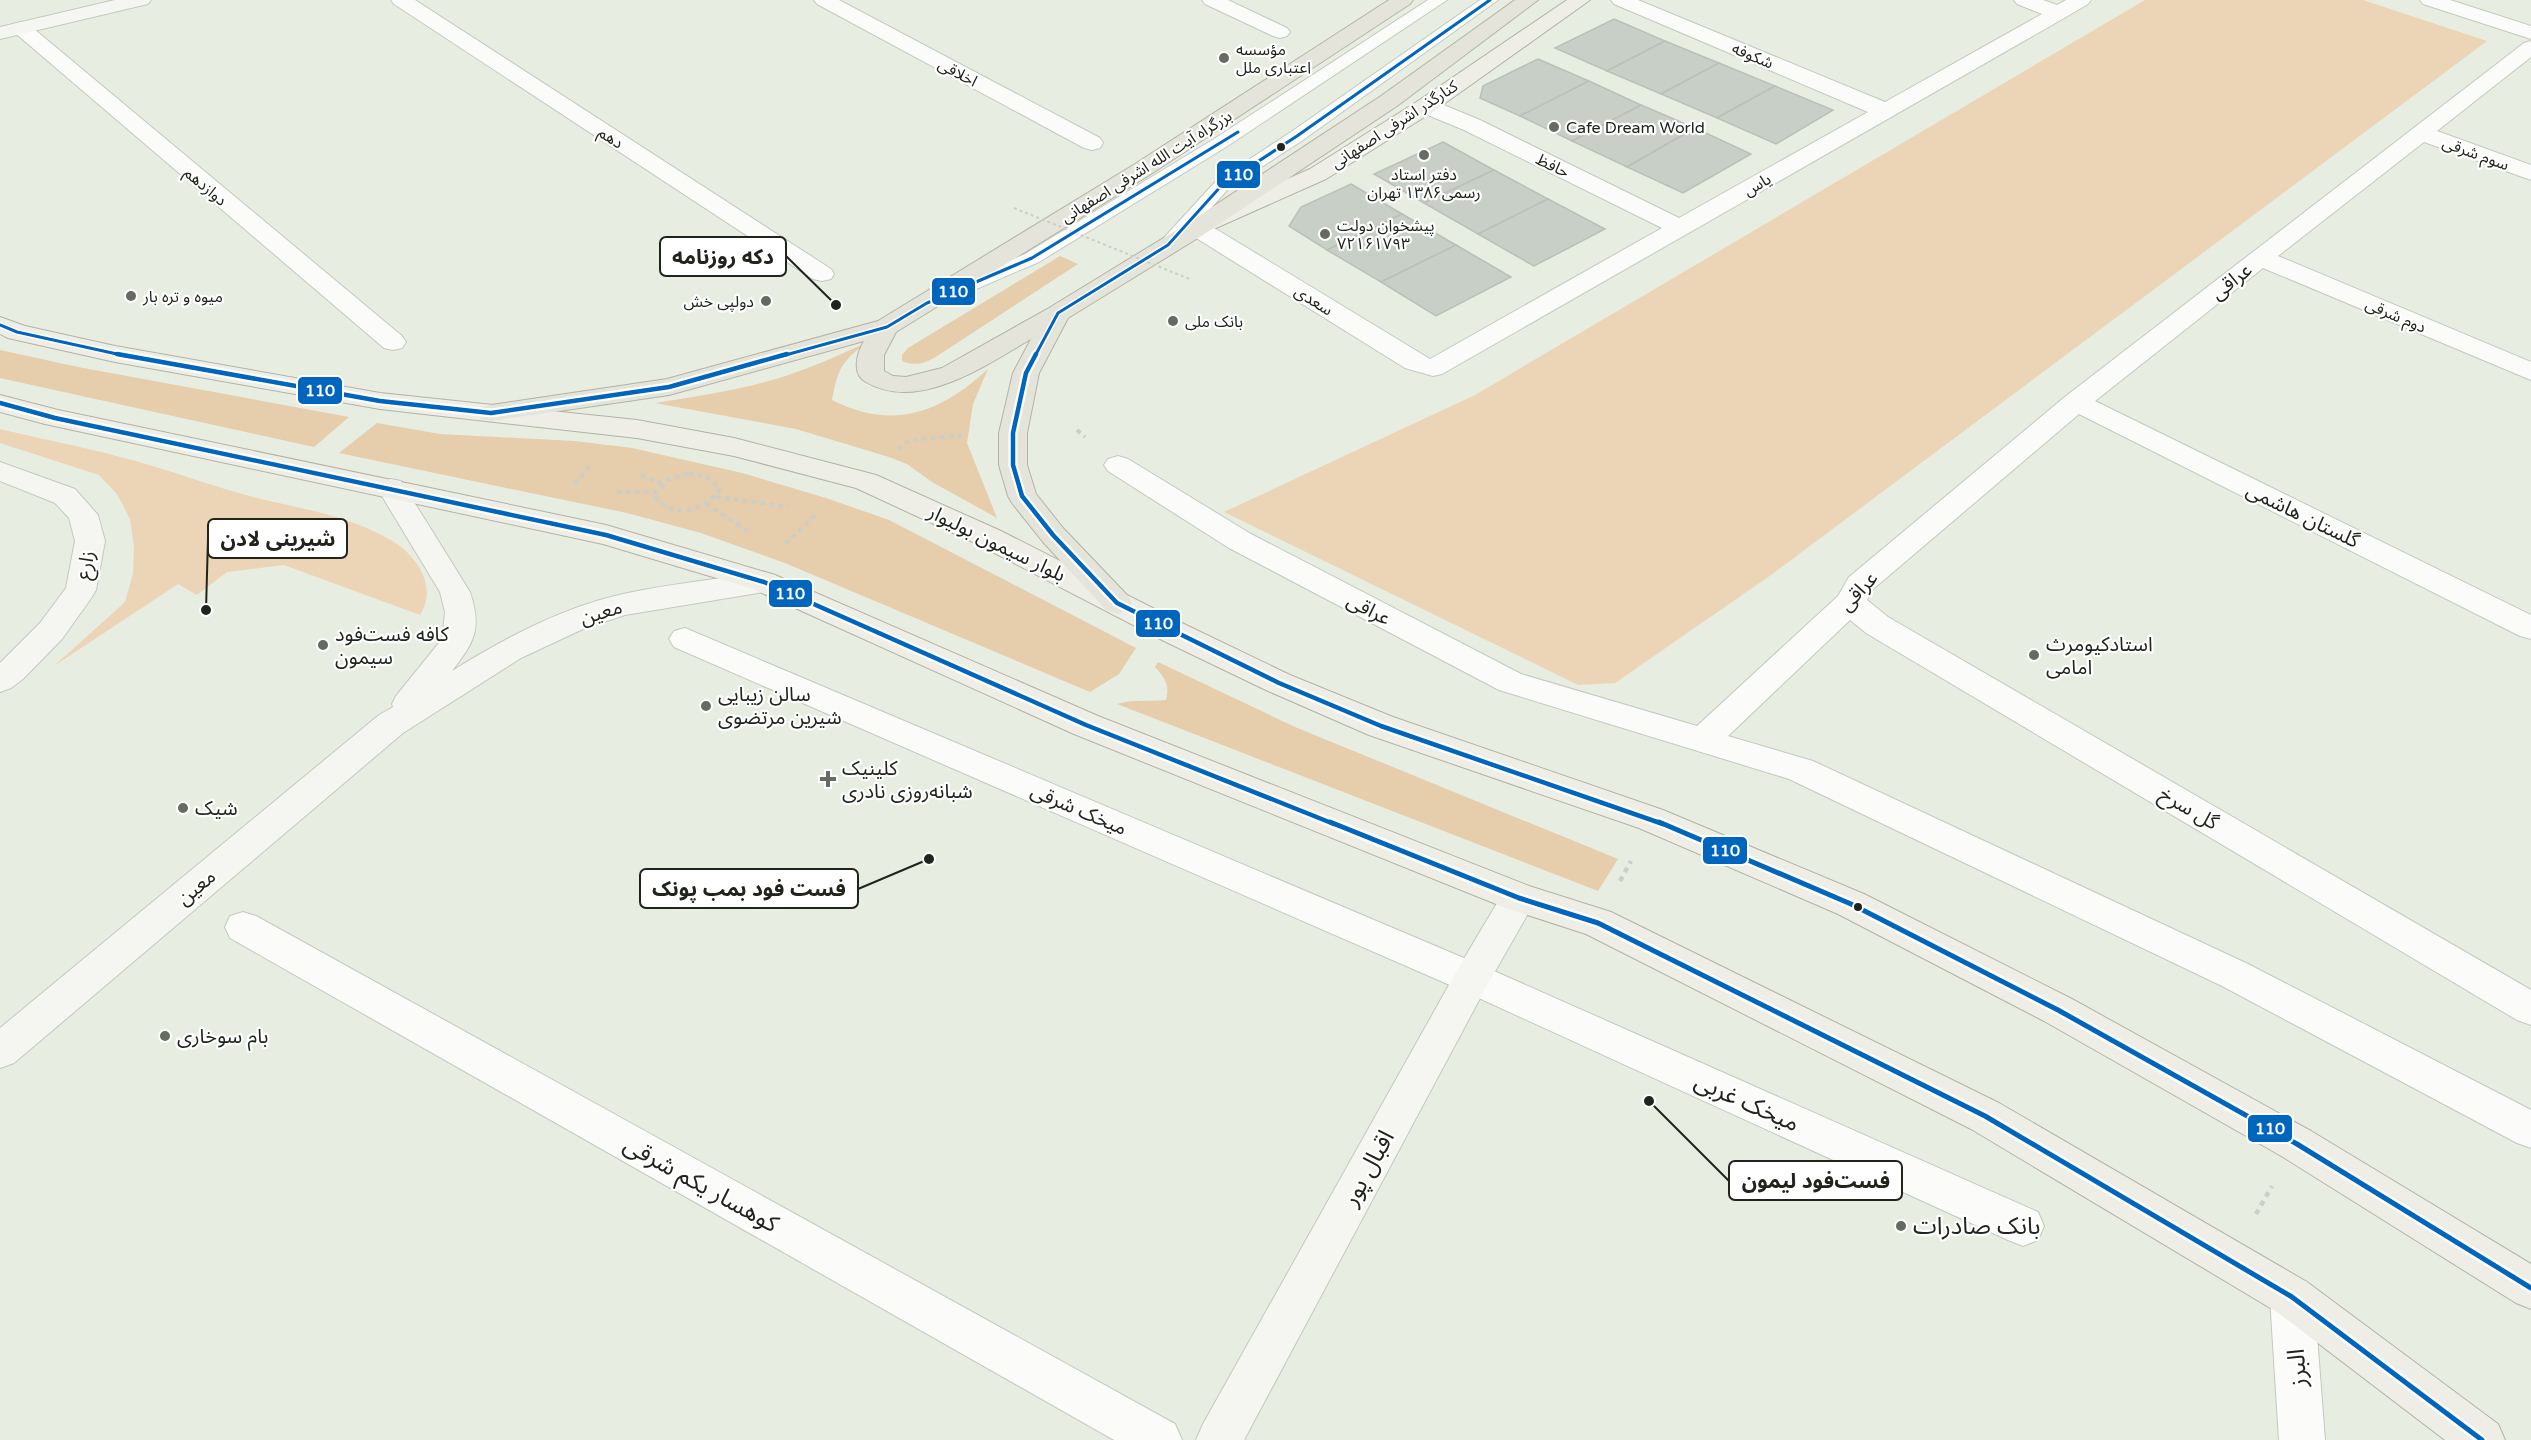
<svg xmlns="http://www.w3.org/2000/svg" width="2531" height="1440" font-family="'Varela Round','Noto Sans Arabic',sans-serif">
	<rect width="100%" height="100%" fill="#e7ede1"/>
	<g fill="#ebd5b6">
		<path d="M2145,0H2363L2487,41L1771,575L1615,683L1578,685L1224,512L1475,395Z"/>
		<path d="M0,429C40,439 81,446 120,457C168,469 213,487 261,499C304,509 348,516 387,538C415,552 439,586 420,615L284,565L227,572L197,595L178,584L54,666L125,602L133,574L134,547L130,519L117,494L99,475L0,443Z"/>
	</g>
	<g fill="#e6cdab">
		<path d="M1060,256L1078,264L934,358C923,364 914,366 902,361V355L908,348Z"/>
		<path d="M866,343C841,362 838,369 832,400C893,431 940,413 988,369L973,404L967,443L997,518L932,482L907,464L889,457L796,429L655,403C707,395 761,387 810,367C829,360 847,351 866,343Z"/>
		<path d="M0,350L78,367L349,417L314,447L0,378Z"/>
		<path d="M377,423L440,434L575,441L632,448L742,473L826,498L889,520L1136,648L1119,674L1090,692L785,563L701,533L627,513L339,453Z"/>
		<path d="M1158,662L1295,727L1618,859L1598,891L1117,704C1133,699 1149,702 1166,700C1170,685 1165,678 1155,667Z"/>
	</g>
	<g fill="#c8cfc7" stroke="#b9c0b8" stroke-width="1.5">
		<path d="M1614,19L1665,41L1607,71L1555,48Z"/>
		<path d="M1665,41L1719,63L1661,94L1607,71Z"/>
		<path d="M1538,59L1589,81L1520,116L1480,98L1483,86Z"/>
		<path d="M1719,63L1775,86L1717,118L1661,94Z"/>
		<path d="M1589,81L1641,105L1572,141L1520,116Z"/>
		<path d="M1775,86L1833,110L1776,144L1717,118Z"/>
		<path d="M1641,105L1695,128L1627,167L1572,141Z"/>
		<path d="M1695,128L1751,154L1683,193L1627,167Z"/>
		<path d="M1443,142L1494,170L1424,203L1374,174Z"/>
		<path d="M1494,170L1548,199L1478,234L1424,203Z"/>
		<path d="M1351,184L1402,214L1327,250L1289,226L1301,207Z"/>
		<path d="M1548,199L1605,229L1534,266L1478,234Z"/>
		<path d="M1402,214L1456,245L1381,282L1327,250Z"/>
		<path d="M1456,245L1511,277L1436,316L1381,282Z"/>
	</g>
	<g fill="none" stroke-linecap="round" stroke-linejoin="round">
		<g stroke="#c4c9bf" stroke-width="2">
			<g id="lane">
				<path d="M1428,0H1447L1226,147L1039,262L953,299H939L936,295L939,291L1025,254L1214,139Z"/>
				<path d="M1480,0H1498L1303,140L1228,189L1175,249H1161L1159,245L1161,241L1216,181L1291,132Z"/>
			</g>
		</g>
		<g stroke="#c4c9bf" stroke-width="2">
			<g id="street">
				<path d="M391,0H415L831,269L834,274L831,279L822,281L813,279L394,4Z"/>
				<path d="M814,0H839L1100,138L1103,143L1100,148L1092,150L1084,148L817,4Z"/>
				<path d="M1202,0H1228L1287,28L1290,32L1287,36L1280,38L1273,36L1205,4Z"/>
				<path d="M1611,0H1638L1885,102L2042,14L2017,4L2014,0H2043L2057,5L2066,0H2091L2088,4L2066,17L1442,374L1433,376L1405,368L1188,233L1185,228L1188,223L1197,221L1206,223L1430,359L1662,228L1464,130L1418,111L1415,106L1418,101L1426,99L1434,101L1480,120L1679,218L1868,112L1614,4Z"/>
				<path d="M2420,0H2450L2531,26V39L2423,4Z"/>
				<path d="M21,22L28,24L402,336L406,342L402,348L393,350L384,348L14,32L11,28L14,24Z"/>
				<path d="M2531,41V57L2437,131L2531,165V180L2424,142L2278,256L2531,362V380L2263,268L2095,401L2531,615V639L2520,636L2079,414L1872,590L1867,600L1888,617L2531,990V1025L2517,1020L1866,633L1850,620L1728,736L1813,761L2248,964L2531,1110V1148L2517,1143L2222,986L1789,779L1499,690L1229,548L1108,471L1104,465L1108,459L1118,456L1128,459L1251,534L1521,674L1697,726L1838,596L1849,577L2066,396L2524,43Z"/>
				<path d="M685,628L1485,967L2038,1212L2044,1226L2038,1240L2023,1246L2008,1240L1459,989L674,647L669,639L674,631Z"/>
				<path d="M243,912L256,916L1175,1424L1182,1440H1114L230,938L225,927L230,916Z"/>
				<path d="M2292,1276L2307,1282L2314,1297L2325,1440H2279L2270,1297L2277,1282Z"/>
			</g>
		</g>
		<g stroke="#c4c9bf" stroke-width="2">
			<g id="secondary">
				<path d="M115,0H151L148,4L0,39V27Z"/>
				<path d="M0,462L75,489L98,515L105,541L96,590L92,597L62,639L23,679L11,688L0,692V663L40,623L66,588L75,541L69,518L55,503L0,481Z"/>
				<path d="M391,479L401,481L470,592C482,629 475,641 452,671C505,638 561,608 623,594C669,584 717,579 764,572L775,575L779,582L775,589L764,592L625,615L583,629L521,658L403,733L14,1063L0,1068V1028L379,715L393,707L392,704L396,696L442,639L445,612L440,592L377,488L381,481Z"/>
				<path d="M1519,883L1532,888L1537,898L1485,989L1244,1440H1196L1203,1424L1459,967L1506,888Z"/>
			</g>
		</g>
		<g stroke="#b2b3a4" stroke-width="2">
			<g id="primary">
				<path d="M1567,0H1590L1434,111L1326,179L1216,228L1207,230L1198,228L1195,223L1198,218L1310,169L1418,101Z"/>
				<path d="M0,317L25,326L115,346L380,393L637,420L734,438L876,475L1001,531L1186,625L1290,675L1393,717L1663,810L1864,894L2072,999L2311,1131L2531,1264V1309L2516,1303L2283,1157L2044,1021L1838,914L1639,828L1369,735L1268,691L1164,641L979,545L856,488L734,456L637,438L380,409L115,362L8,338L0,334Z"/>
				<path d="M0,395L58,410L606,525L775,575L1098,716L1529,886L1611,912L1999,1103L2307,1282L2498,1424L2505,1440H2445L2277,1312L1971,1129L1586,934L1506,908L1074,734L753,589L603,544L45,424L0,412Z"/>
			</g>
		</g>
		<g stroke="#b2b3a4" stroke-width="2">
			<path id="highway" d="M1389,0H1413L1410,4L1151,174L896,332L884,355V371L893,376L906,377L942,368L1049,308L1188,223L1381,96L1515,0H1538L1397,106L1206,233L1068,318L1039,373L1027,433V465L1036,494L1063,528L1128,596L1132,603L1128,610L1117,614L1106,610L1043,542L1012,503L1008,496L999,465V433L1013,373L1031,339C986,365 918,413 866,382C851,374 857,353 864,341L669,395L491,421L481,419L477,413L481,407L491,405L667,379L878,321L1135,164Z"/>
		</g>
		<g stroke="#cccec9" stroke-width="4" stroke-dasharray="4.5 4.5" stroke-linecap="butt">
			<path d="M1077,430L1085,437"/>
			<path d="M898,449L910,440L965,435"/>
			<path d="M689,473L707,477L720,489C703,512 673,519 653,496L668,480Z"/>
			<path d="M641,475L662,484"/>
			<path d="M575,484L589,467"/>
			<path d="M617,492H655"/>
			<path d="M716,497L789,507"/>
			<path d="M706,504L748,531"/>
			<path d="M786,544L817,513"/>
		</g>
		<g stroke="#cccec9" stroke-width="4.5" stroke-dasharray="5 5" stroke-linecap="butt">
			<path d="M1620,881L1631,861"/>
			<path d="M2256,1214L2272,1186"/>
		</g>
		<use href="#lane" fill="#fbfcfa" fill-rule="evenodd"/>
		<use href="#street" fill="#fbfcfa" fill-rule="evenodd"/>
		<use href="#secondary" fill="#f5f6f1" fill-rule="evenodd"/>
		<use href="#primary" fill="#eeeee7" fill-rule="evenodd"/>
		<use href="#highway" fill="#e5e4da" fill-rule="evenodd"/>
		<path stroke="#cccec9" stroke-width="2" stroke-dasharray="3 3" stroke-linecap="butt" d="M1014,208L1192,280"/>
		<g stroke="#fff" stroke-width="6">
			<g id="bus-1-far2">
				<path d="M0,325L17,332L126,356"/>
				<path d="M782,356L887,327L927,303L1032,258L1238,132"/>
				<path d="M1035,356L1058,313L1168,245L1222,185L1297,136L1490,0"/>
			</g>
		</g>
		<g stroke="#fff" stroke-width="9">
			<g id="bus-1-far1">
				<path d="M117,354L380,401L491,413L669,387L787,354"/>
				<path d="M1036,354L1026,373L1013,433V465L1022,496L1053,535L1117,603L1279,683L1381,726L1663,824"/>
				<path d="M0,403L55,418L606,535L764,582L1086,725L1334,824"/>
			</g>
		</g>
		<g stroke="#fff" stroke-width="10">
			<g id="bus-1">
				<path d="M1330,822L1519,898L1598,923L1985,1116L2292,1297L2482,1440"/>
				<path d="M1659,822L1851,904L2058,1010L2297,1144L2531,1288"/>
			</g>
		</g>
		<use href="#bus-1-far2" stroke="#0065bd" stroke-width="3"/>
		<use href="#bus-1-far1" stroke="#0065bd" stroke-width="4.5"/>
		<use href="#bus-1" stroke="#0065bd" stroke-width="5"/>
	</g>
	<g fill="#666a61" stroke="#fff" stroke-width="2">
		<circle cx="1224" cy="58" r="6"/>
		<circle cx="1554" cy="127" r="6"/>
		<circle cx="1424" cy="155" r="6"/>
		<circle cx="1325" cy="234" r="6"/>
		<circle cx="131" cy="296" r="6"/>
		<circle cx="766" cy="301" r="6"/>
		<circle cx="1173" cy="321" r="6"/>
		<circle cx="323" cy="645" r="6"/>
		<circle cx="2034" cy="655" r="6"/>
		<circle cx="706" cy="706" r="6"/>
		<path d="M825 770h6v6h6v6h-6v6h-6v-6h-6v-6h6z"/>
		<circle cx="183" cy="808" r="6"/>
		<circle cx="165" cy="1036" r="6"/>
		<circle cx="1901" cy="1226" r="6"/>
	</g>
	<g fill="#20241c" stroke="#fff" stroke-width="2">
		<circle cx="1281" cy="147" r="5"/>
		<circle cx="1858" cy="907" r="5"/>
	</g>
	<g text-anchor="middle" stroke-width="4.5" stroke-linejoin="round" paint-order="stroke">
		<g font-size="16" fill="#20241c" stroke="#fff" text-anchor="start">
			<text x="1236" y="55">مؤسسه<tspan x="1236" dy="18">اعتباری ملل</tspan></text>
			<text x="1566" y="133">Cafe Dream World</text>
			<text x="1424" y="180" text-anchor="middle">دفتر استاد<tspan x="1424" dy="18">رسمی۱۳۸۶ تهران</tspan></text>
			<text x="1337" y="231">پیشخوان دولت<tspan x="1337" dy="18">۷۲۱۶۱۷۹۳</tspan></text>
			<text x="143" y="302">میوه و تره بار</text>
			<text x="754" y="307" text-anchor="end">دولپی خش</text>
			<text x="1185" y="327">بانک ملی</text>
		</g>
		<g font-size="16" fill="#20241c" stroke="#fff">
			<text transform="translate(1753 55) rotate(23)" y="6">شکوفه</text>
			<text transform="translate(958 72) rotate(28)" y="6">اخلاقی</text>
			<text transform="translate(1394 124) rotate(-33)" y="6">کنارگذر اشرفی اصفهانی</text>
			<text transform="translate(611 137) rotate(33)" y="6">دهم</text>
			<text transform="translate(2476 153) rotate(20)" y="6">سوم شرقی</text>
			<text transform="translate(1553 165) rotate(26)" y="6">حافظ</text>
			<text transform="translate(1146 166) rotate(-32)" y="6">بزرگراه آیت الله اشرفی اصفهانی</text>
			<text transform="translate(1757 184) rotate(-30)" y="6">یاس</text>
			<text transform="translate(206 186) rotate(40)" y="6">دوازدهم</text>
			<text transform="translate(1314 300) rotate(32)" y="6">سعدی</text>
			<text transform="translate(2396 315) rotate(23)" y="6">دوم شرقی</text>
		</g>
		<g font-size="20" fill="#20241c" stroke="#fff">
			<text transform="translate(2231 281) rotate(-38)" y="7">عراقی</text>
			<text transform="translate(2303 515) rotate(26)" y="7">گلستان هاشمی</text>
			<text transform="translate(997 543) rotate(26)" y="7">بلوار سیمون بولیوار</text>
			<text transform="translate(85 565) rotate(-80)" y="7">زارع</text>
			<text transform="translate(1858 591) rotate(-47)" y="7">عراقی</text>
			<text transform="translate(1369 609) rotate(27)" y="7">عراقی</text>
			<text transform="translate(601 612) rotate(-17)" y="7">معین</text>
			<text transform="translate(2189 808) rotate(30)" y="7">گل سرخ</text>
			<text transform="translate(1079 809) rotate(23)" y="7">میخک شرقی</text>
			<text transform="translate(196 887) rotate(-40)" y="7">معین</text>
		</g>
		<g font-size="20" fill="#20241c" stroke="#fff" text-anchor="start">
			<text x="335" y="641">کافه فست‌فود<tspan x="335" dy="23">سیمون</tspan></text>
			<text x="2046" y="651">استادکیومرث<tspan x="2046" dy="23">امامی</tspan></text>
			<text x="718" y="701">سالن زیبایی<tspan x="718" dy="23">شیرین مرتضوی</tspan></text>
			<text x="842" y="775">کلینیک<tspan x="842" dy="23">شبانه‌روزی نادری</tspan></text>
			<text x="195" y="815">شیک</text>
			<text x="177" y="1043">بام سوخاری</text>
		</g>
		<g font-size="24" fill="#20241c" stroke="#fff">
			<text transform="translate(1747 1102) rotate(24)" y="8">میخک غربی</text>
			<text transform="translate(1368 1168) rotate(-61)" y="8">اقبال پور</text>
			<text transform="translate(701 1184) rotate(29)" y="8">کوهسار یکم شرقی</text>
			<text transform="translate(2297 1368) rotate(-94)" y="8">البرز</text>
		</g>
		<g font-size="24" fill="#20241c" stroke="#fff" text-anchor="start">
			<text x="1913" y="1234">بانک صادرات</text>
		</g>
	</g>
	<path fill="none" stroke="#20241c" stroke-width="2" d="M836 305L786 256M206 610L208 538M929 859L858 889M1649 1101L1729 1181"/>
	<g fill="#20241c" stroke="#fff" stroke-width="2">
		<circle cx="836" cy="305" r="6"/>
		<circle cx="206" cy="610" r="6"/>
		<circle cx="929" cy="859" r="6"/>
		<circle cx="1649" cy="1101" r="6"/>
	</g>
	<g fill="#fff" stroke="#20241c" stroke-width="2">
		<rect x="660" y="237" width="126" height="39" rx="6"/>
		<rect x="208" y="519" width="139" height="39" rx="6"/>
		<rect x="640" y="869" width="218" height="39" rx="6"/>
		<rect x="1729" y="1161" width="173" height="39" rx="6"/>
	</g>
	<g font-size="21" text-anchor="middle" font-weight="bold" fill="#20241c">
		<text x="723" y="264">دکه روزنامه</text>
		<text x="278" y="546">شیرینی لادن</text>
		<text x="749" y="896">فست فود بمب پونک</text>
		<text x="1816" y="1188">فست‌فود لیمون</text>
	</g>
	<g stroke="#fff" stroke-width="2">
		<rect x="1216" y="160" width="45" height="29" rx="6" fill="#0065bd"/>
		<rect x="931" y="277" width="45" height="29" rx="6" fill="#0065bd"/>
		<rect x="297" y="376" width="46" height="29" rx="6" fill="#0065bd"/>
		<rect x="768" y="579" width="45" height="29" rx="6" fill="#0065bd"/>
		<rect x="1135" y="609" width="46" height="29" rx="6" fill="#0065bd"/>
		<rect x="1702" y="836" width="46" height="29" rx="6" fill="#0065bd"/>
		<rect x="2247" y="1114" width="46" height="29" rx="6" fill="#0065bd"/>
	</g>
	<g font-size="16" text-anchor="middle" font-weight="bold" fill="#fff">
		<text x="1238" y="180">110</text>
		<text x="953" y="297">110</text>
		<text x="320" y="396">110</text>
		<text x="790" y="599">110</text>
		<text x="1158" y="629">110</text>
		<text x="1725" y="856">110</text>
		<text x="2270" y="1134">110</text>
	</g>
</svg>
